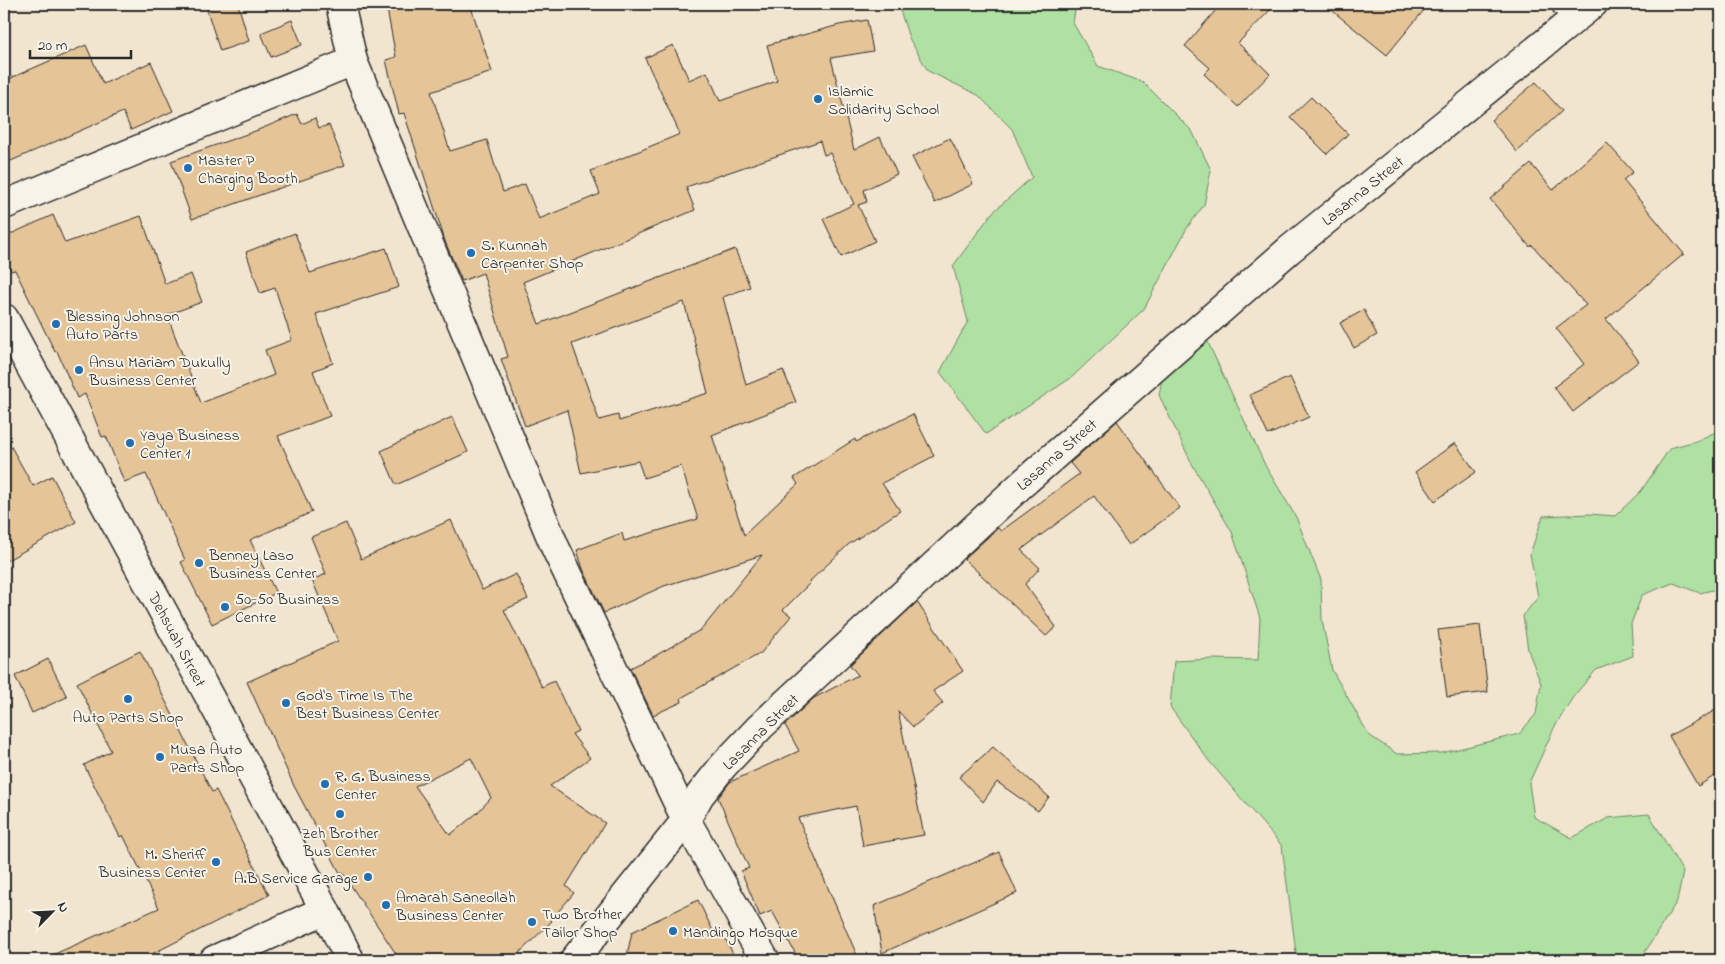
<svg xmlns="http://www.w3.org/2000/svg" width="1725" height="964" font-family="'Indie Flower',sans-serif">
	<rect width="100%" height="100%" fill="#f2e5d0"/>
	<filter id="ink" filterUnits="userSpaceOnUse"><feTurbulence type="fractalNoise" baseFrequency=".02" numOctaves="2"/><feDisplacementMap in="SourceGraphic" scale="10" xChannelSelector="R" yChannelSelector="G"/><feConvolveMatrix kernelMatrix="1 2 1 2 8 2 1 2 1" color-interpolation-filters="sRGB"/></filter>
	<g filter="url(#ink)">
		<g fill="#aee1a2" stroke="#6c8666">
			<path d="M898,4H1076L1073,23L1098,66L1143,82L1192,131L1211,170L1204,205L1187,228L1144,309L1071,378L986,434L940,372L968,321L953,266L992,213L1032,177L1012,129L978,95L928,71L909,38Z"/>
			<path d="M1205,336L1266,467L1296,517L1321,580L1322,620L1332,670L1369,735L1397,754L1442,753L1519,734L1536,714L1541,684L1528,650L1523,616L1538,597L1530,554L1543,516L1590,514L1615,516L1641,491L1670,448L1696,441L1720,430L1721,428V588L1700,593L1673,583L1642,595L1631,624L1633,656L1596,670L1573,697L1554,728L1529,783L1534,817L1572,838L1608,818L1649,814L1683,872L1677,901L1640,960H1297L1282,846L1209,761L1170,707L1174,661L1212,659L1258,660L1260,618L1232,532L1192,464L1159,395L1169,340Z"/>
		</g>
		<g fill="#e5c497" stroke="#2b2b2b" fill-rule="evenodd">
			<path d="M205,4H238L249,41L220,51Z"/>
			<path d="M386,4H470L492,72L431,92L450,151L487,140L503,192L525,184L539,219L600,194L591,171L680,134L645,58L673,45L689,80L707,72L720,101L777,81L767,45L839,25L867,20L873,51L831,58L854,150L880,137L897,174L864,190L867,202L858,205L875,241L841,257L823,219L854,204L830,153L824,155L820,141L686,187L695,210L523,282L539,324L735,249L750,287L723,297L746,385L783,370L796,402L712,435L744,535L798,484L794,478L855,439L856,442L913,414L934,456L882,483L900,511L849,544L810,581L811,582L783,610L791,616L761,653L681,698L682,702L653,715L630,668L655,656L702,629L762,555L664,586L604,613L583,569L577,550L622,533L624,541L698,519L681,466L644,478L638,461L581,473L567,410L525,426L501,359L508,357L483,273L462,281L446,244L404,113L399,114L386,60L396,57ZM684,302L708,393L619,421L618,415L599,420L572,344Z"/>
			<path d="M1221,4H1276L1238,43L1270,74L1238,107L1204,74L1210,68L1185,46Z"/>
			<path d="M1324,4H1429L1387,55Z"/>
			<path d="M292,20L302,45L271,57L261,33Z"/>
			<path d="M86,45L103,84L151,62L173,111L131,130L123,112L4,164V81Z"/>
			<path d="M1536,82L1562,111L1517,152L1491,120Z"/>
			<path d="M1311,97L1348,134L1327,154L1290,117Z"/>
			<path d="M297,114L302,124L315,118L319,128L329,125L345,165L192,219L171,161L258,130Z"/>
			<path d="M950,138L973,184L935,203L912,157Z"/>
			<path d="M1607,143L1633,172L1623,180L1684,254L1606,319L1639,361L1573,412L1554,387L1584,364L1556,328L1586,305L1532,245L1530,247L1490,199L1531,164L1553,190Z"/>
			<path d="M53,215L65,243L141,216L165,284L191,274L202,302L167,315L201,403L274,375L265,350L292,340L275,288L260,293L246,252L295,233L310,273L386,248L399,287L316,314L333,363L313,371L330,416L278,436L312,512L250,540L276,593L212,624L181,562L185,560L146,474L124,482L106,436L102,437L85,394L77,398L57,351L55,352L15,270L11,271L4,255V237Z"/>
			<path d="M1364,310L1377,335L1354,348L1340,323Z"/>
			<path d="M1290,377L1309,417L1268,435L1250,395Z"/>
			<path d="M452,417L468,452L396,485L381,451Z"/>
			<path d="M1117,421L1180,508L1129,545L1094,496L1021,550L1040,568L1025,584L1056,627L1046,636L964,559L998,528L1001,531L1079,474L1070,463Z"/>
			<path d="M4,434L33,486L52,476L76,522L4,562Z"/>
			<path d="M1455,443L1476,472L1435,501L1415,472Z"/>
			<path d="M451,520L482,590L516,574L528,599L504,610L542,687L554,681L578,731L572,734L590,758L550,786L605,823L566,886L574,893L551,920L552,921L512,960H400L342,872L340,873L294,786L247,682L338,641L312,580L326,574L311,537L346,523L361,559ZM471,758L491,798L477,813L450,835L415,786Z"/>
			<path d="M917,602L963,671L933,691L943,703L913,727L898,711L924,835L863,846L856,806L798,818L859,960H799L772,911L760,916L741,871L749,868L718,798L730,782L799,751L785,725L814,698L858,675L850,665Z"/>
			<path d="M1480,625L1488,692L1447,697L1438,630Z"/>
			<path d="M140,651L212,792L216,790L269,895L140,960H41L159,908L123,835L120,837L84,765L111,751L77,683Z"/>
			<path d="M48,659L67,697L32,713L15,676Z"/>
			<path d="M1721,707V772L1698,786L1669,736Z"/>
			<path d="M993,747L1049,797L1038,811L997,782L983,802L959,777Z"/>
			<path d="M999,852L1017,893L882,953L874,906Z"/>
			<path d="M698,900L714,933L721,930L736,960H626L632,932Z"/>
		</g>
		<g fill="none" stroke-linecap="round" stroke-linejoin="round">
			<g stroke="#2b2b2b" stroke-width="31">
				<g id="street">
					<path d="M340,4L353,61L555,547L686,820"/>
					<path d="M1566,4L1576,16"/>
					<path d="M4,205L353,61"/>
					<path d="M214,960L325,910"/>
				</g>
			</g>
			<g stroke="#2b2b2b" stroke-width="31">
				<g id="secondary">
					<path d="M4,318L325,910L350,960"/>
					<path d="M686,820L765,960"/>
					<path d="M574,960L686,820L700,795L723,766L760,727L1022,484L1289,250L1593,4"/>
				</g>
			</g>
			<use href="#street" stroke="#f7f3e8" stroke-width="28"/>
			<use href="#secondary" stroke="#f7f3e8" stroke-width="28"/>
		</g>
	</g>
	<g fill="#1f6fb2" stroke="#f7f3e8" stroke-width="2">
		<circle cx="818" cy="99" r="5"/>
		<circle cx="188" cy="168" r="5"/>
		<circle cx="471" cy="253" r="5"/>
		<circle cx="56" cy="324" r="5"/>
		<circle cx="79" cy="370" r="5"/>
		<circle cx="130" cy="443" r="5"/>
		<circle cx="199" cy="563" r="5"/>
		<circle cx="225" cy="607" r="5"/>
		<circle cx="128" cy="699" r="5"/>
		<circle cx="286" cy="703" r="5"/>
		<circle cx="160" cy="757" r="5"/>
		<circle cx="325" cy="784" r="5"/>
		<circle cx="340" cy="814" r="5"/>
		<circle cx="216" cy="862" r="5"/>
		<circle cx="368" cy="877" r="5"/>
		<circle cx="386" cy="905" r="5"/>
		<circle cx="532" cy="922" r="5"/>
		<circle cx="673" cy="931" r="5"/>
	</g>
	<g text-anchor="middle" stroke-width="4" stroke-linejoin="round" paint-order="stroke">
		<g font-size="16" fill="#2b2b2b" stroke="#f7f3e8" text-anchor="start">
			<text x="828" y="96">Islamic<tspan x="828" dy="18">Solidarity School</tspan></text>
			<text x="198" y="165">Master P<tspan x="198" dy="18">Charging Booth</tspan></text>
			<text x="481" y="250">S. Kunnah<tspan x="481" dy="18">Carpenter Shop</tspan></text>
			<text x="66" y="321">Blessing Johnson<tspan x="66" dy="18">Auto Parts</tspan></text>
			<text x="89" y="367">Ansu Mariam Dukully<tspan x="89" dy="18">Business Center</tspan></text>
			<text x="140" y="440">Yaya Business<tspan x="140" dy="18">Center 1</tspan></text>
			<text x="209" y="560">Benney Laso<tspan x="209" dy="18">Business Center</tspan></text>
			<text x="235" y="604">50-50 Business<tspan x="235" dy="18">Centre</tspan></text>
			<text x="296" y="700">God's Time Is The<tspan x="296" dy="18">Best Business Center</tspan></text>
			<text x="128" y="722" text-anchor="middle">Auto Parts Shop</text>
			<text x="170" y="754">Musa Auto<tspan x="170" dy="18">Parts Shop</tspan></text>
			<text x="335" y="781">R. G. Business<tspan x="335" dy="18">Center</tspan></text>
			<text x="340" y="838" text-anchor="middle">Zeh Brother<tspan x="340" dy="18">Bus Center</tspan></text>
			<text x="206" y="859" text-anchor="end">M. Sheriff<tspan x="206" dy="18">Business Center</tspan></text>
			<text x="358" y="883" text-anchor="end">A.B Service Garage</text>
			<text x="396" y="902">Amarah Saneollah<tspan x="396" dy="18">Business Center</tspan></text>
			<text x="542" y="919">Two Brother<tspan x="542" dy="18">Tailor Shop</tspan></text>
			<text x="683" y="937">Mandingo Mosque</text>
		</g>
		<g font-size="16" fill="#2b2b2b" stroke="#f7f3e8">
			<text transform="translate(1362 190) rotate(-39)" y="6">Lasanna Street</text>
			<text transform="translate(1056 454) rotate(-41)" y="6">Lasanna Street</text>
			<text transform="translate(178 639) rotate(62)" y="6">Dehsuah Street</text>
			<text transform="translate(760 731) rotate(-45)" y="6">Lasanna Street</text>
		</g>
	</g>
	<rect width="1725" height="964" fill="none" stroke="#f7f3e8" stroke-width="20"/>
	<rect x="10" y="10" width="1705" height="944" fill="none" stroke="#2b2b2b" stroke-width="2" filter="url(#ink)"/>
	<g transform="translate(52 912) rotate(66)" stroke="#f7f3e8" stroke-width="4" paint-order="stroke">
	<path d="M0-4L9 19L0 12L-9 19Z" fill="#2b2b2b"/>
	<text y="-8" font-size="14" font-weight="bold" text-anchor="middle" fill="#2b2b2b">N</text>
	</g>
	<path d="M30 50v8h101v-8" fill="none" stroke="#2b2b2b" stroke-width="2.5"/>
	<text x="38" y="50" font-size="15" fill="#2b2b2b" stroke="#f7f3e8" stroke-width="4" paint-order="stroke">20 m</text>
</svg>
